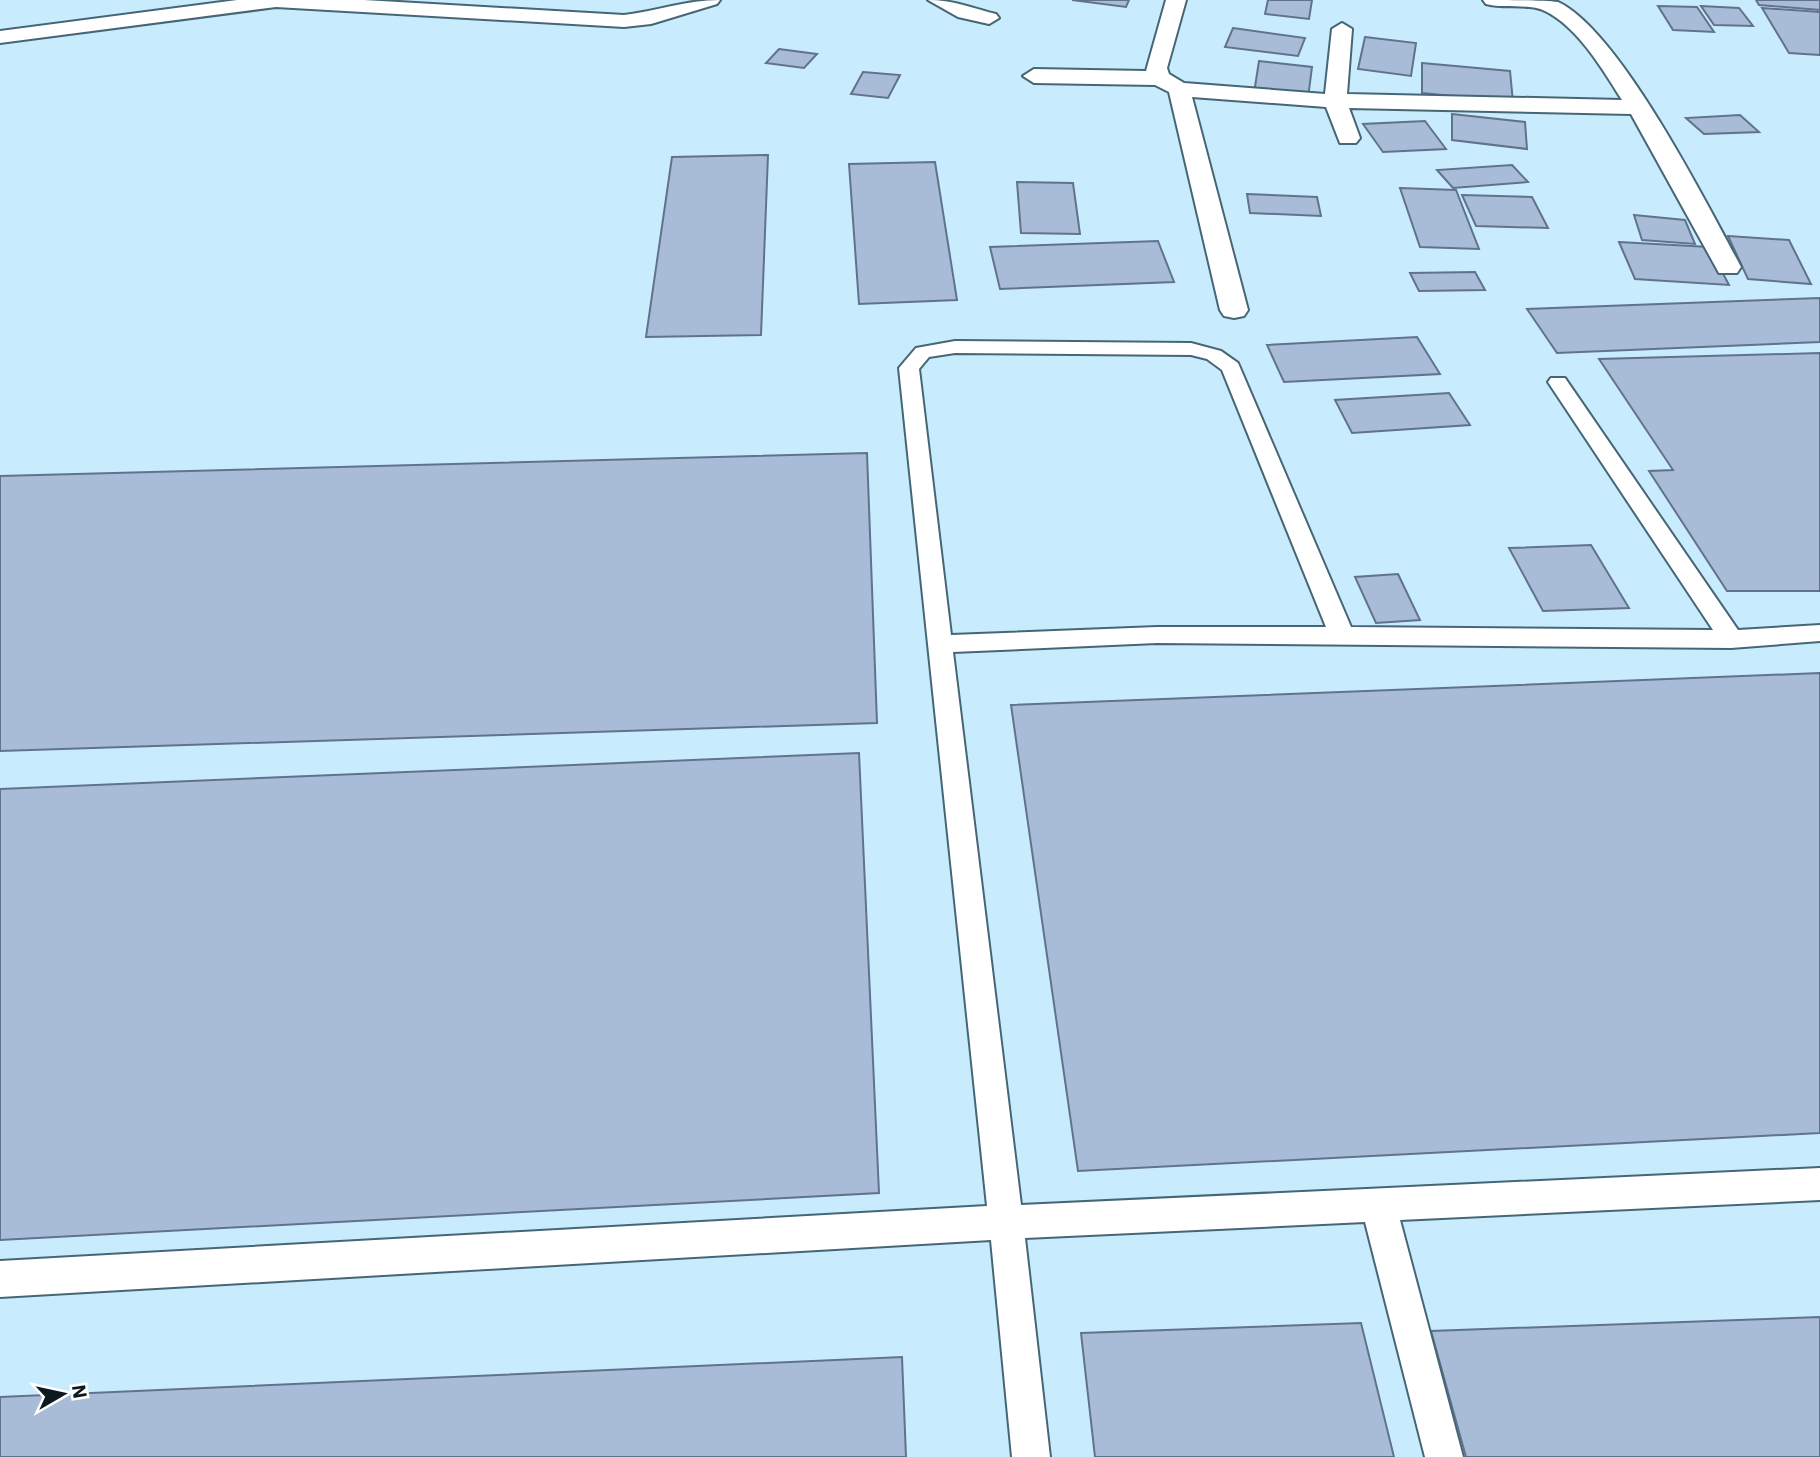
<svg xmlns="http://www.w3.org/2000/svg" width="1820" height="1457" font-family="'IBM Plex Sans',sans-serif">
	<rect width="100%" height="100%" fill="#c8ecfd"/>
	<g fill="#a8bcd8" stroke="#61738c" stroke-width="2">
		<path d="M1072,0H1129L1126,7Z"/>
		<path d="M1268,0H1312L1309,19L1265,14Z"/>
		<path d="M1756,0H1820V10L1759,5Z"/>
		<path d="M1658,6L1697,7L1714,32L1673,30Z"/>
		<path d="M1701,6L1739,8L1753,26L1714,25Z"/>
		<path d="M1762,8L1820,12V55L1789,53Z"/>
		<path d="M1233,28L1305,38L1298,56L1225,47Z"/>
		<path d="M1365,37L1416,43L1411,76L1358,69Z"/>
		<path d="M779,49L817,54L804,68L766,63Z"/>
		<path d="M1259,61L1312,67L1308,98L1254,93Z"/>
		<path d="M1422,63L1510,71L1513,102L1422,93Z"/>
		<path d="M863,72L900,75L888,98L851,94Z"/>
		<path d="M1452,114L1525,122L1527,149L1452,140Z"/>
		<path d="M1740,115L1759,132L1704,134L1686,118Z"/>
		<path d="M1425,121L1446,149L1383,152L1363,124Z"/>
		<path d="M768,155L761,335L646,337L672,157Z"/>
		<path d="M935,162L957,300L859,304L849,164Z"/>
		<path d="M1512,165L1528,182L1453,188L1437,170Z"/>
		<path d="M1017,182L1073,183L1080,234L1021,233Z"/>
		<path d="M1400,188L1456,190L1479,249L1420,247Z"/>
		<path d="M1247,194L1317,197L1321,216L1250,213Z"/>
		<path d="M1462,195L1532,197L1548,228L1476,226Z"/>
		<path d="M1634,215L1685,220L1695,244L1642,240Z"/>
		<path d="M1728,236L1789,240L1811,284L1748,279Z"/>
		<path d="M1158,241L1174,282L1000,289L990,247Z"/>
		<path d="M1619,242L1709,247L1729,285L1635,279Z"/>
		<path d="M1475,272L1485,290L1419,291L1410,273Z"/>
		<path d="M1820,298V342L1557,353L1527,309Z"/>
		<path d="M1417,337L1440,374L1284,382L1267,345Z"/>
		<path d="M1820,353V591H1727L1649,471L1673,470L1599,359Z"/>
		<path d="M1449,393L1470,425L1352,433L1335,400Z"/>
		<path d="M867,453L877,723L0,751V476Z"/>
		<path d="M1591,545L1629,608L1543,611L1509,548Z"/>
		<path d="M1398,574L1420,620L1376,623L1355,577Z"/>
		<path d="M1820,673V1133L1078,1171L1011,705Z"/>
		<path d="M859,753L879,1193L0,1240V789Z"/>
		<path d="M1820,1317V1457H1466L1431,1331Z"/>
		<path d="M1361,1323L1394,1457H1095L1081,1333Z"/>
		<path d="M902,1357L906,1457H0V1397Z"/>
	</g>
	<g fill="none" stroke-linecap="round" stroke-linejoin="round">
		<g stroke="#466675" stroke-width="4">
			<path id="service" d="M955,341L1191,343L1221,351L1238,363L1351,627L1713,630L1548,382L1551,378H1565L1738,630L1820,625V641L1731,648L1157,643L953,652L1021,1205L1820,1168V1200L1400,1220L1463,1457H1425L1365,1222L1025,1238L1050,1457H1012L991,1240L0,1297V1261L987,1206L899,368L916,348ZM955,353L1191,355L1207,359L1222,370L1326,627H1157L951,635L919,369L929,357Z"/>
		</g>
		<g stroke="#466675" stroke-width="4">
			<g id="minor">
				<path d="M237,0H364L624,15C657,11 686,0 720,0L717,4L651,24L624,27L276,7L0,43V31Z"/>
				<path d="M928,0C953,0 972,8 996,14L999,18L989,24L958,17Z"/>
				<path d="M1166,0H1186L1167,68L1169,74L1184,83L1325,94L1332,29L1342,23L1352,29L1347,94L1622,100C1603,70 1578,27 1545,11C1529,3 1503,9 1486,4L1483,0C1501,0 1543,0 1558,2C1619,30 1707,204 1741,267L1737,273H1719L1631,114L1349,108L1360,138L1356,143H1340L1326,107L1192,97L1248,310L1244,316L1234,318L1224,316L1220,310L1169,92L1155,85L1034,83L1023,76L1034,69L1146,71Z"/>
			</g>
		</g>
		<use href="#service" fill="#fff" fill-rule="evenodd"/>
		<use href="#minor" fill="#fff" fill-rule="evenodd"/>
	</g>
	<g transform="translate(63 1394) rotate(81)" stroke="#ffffff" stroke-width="5" paint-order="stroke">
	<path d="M0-5L12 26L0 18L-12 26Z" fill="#0c191f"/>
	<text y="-10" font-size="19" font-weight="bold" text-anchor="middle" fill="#0c191f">N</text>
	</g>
</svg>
